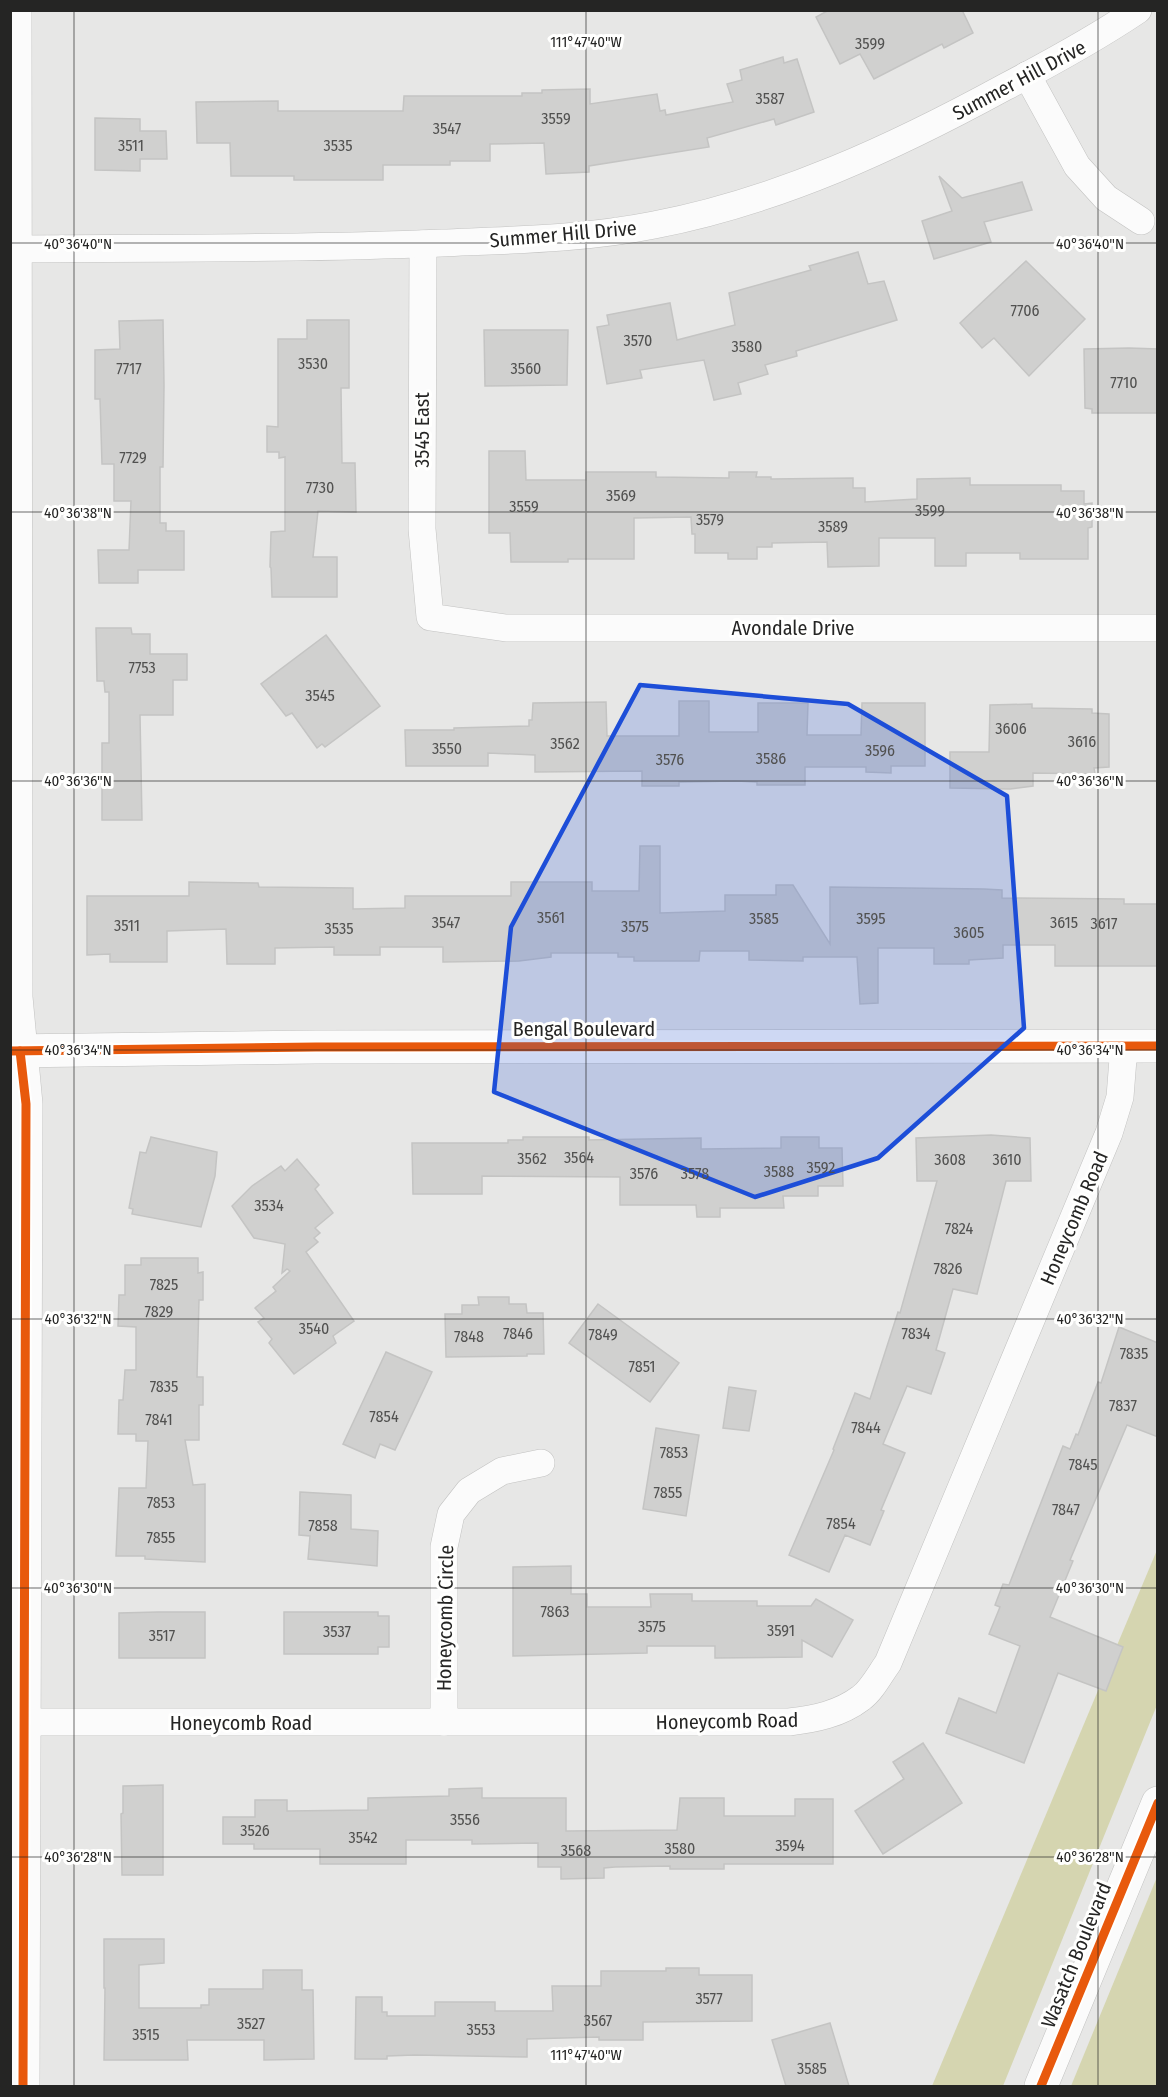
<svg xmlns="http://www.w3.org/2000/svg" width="1168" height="2097" font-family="'Fira Sans Condensed',sans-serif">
	<rect width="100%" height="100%" fill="#e7e7e6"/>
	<g fill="#d5d5b0">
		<path d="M1157,1550V1705L1003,2086H932Z"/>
		<path d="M1157,1877V2086H1071Z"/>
	</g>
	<g fill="#d0d0cf" stroke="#c4c4c3" stroke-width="1.5">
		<path d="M829,10H962L973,33L944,48L942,44L874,79L860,54L840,64L816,17Z"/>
		<path d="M783,57L784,63L797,59L814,112L776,125L774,119L707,138L709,147L589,166V172L546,174L544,143L490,144V161H450V165H383V180H294V176H231L230,143H197L196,102L278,101V111H403L404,96H522V93H542V90L590,89V104L657,94L660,111L665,110L666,115L733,102L727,84L742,80L740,70Z"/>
		<path d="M95,118L140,119V131H166L167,159H140V171L95,170Z"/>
		<path d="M939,176L962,198L1022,182L1032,210L984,222L991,242L934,259L922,221L952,211Z"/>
		<path d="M858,252L868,284L884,281L897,320L796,351L797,356L765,365L768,374L738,383L741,394L714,400L704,360L640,370L642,378L607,384L597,327L609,325L607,315L670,303L677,340L735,325L729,293L811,270L809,266Z"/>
		<path d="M1026,261L1085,319L1029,376L994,338L982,348L960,323Z"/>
		<path d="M163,320L164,385L163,467H160V523H166V531H184V570H138V583H99L98,550H129L131,501H114V464H102L100,399H95V350L120,349L119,321Z"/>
		<path d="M307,320H349V388H341L342,463H355L356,512L318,511L313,557H337V597H272L271,568L270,567L271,532L285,531V457L279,458V452H267V426L278,427V339H307Z"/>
		<path d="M484,330H568L567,385L485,386Z"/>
		<path d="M1129,348L1158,349V413H1092V409L1085,408L1084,349Z"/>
		<path d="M489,451H525L526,480H586V472H656V477L729,478V472H757L756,477H771V479L853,478V488H865V502L917,499V479L970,478V485H1061V491H1084V504L1092,503V527L1088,528V559H1020V553H966V566H935V538H879V566L828,567L827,542L772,543V547H757V559H728V553H695V534H692L691,517L634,518V559H568V562H511L510,533H489Z"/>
		<path d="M96,628H131L132,634H150V654H187V680H173V715H140L142,820H102V743H109V692H105L104,681H97Z"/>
		<path d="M326,635L380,706L325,747L322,744L317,748L292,713L286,716L261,684Z"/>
		<path d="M679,701H709V732H758V703H808L807,735H861L862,703H925V766H891V773L866,772V767H805V785H757V782L736,781L679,782V786H642V771L535,772V755L488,753V766H406L405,730H454V728L529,726V720H532L533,703L606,702L607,736H679Z"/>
		<path d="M1032,704V708L1092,709V713L1109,714V767L1094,768L1095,774L1033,773V786L1010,789L950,788V752H989L990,705Z"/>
		<path d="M640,846H660V913L725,911V895H776V885H793L830,944V887L984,889L1002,890V898L1124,899V904H1158V966H1055V945H1003V958L969,960V964H934V948H878V1003L860,1004L857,957H803V961L749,960V951H700L699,961H634V957H618V953H551V957L519,961L443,962V947H380V955H334V947L275,948V964H227L226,929L167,931V962H110V954L87,955V896H189V882L258,883L259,887L353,888V909L405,908V896H511V882H592V891H639Z"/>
		<path d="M991,1135L1030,1138L1031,1181H1006L977,1294L953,1289L936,1350L945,1353L931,1394L907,1386L883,1444L905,1453L881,1510L884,1511L870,1545L845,1535L829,1572L789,1555L834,1450L833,1449L855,1393L870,1399L898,1312L900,1313L937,1181H917L916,1138Z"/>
		<path d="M151,1137L217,1152L215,1176L201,1227L132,1214L133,1209L129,1208L140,1152L146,1153Z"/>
		<path d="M523,1137H589V1140L701,1138V1149L781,1148V1137H819V1148H842L843,1186H818V1196H783L784,1208H720V1217H697L696,1205H620V1177L482,1176V1194H413L412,1143H508V1140H523Z"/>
		<path d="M297,1159L319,1185L315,1189L333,1213L315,1228L320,1233L314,1238L318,1242L306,1252L354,1321L333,1336L336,1343L294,1374L269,1343L272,1339L258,1322L264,1318L255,1308L276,1291L273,1287L290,1271L287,1269L282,1273L285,1244L254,1238L232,1206L252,1186L281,1166L285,1171Z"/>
		<path d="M141,1258H198V1273L203,1272V1300H199L197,1377H203V1405H199V1440H185L193,1485L205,1484V1562L145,1559V1556H116L119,1488H146L148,1441H136V1434H118L119,1400H123L125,1370H136V1327L118,1326L119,1295H125V1265H141Z"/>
		<path d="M478,1297H509V1304H526L527,1313H543L544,1354H527V1356L446,1357L445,1314H462V1305H479Z"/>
		<path d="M598,1304L679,1363L650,1402L569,1343Z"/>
		<path d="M1119,1327L1158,1343V1437L1127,1425L1070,1560L1073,1561L1050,1617L1123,1647L1106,1691L1058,1673L1024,1763L946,1733L959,1698L996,1713L1020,1646L989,1634L1000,1607L995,1605L1003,1584L1009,1585L1063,1446L1070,1449L1076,1434L1078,1435L1098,1382L1101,1383Z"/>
		<path d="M386,1352L432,1372L395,1450L380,1444L375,1458L343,1444Z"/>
		<path d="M729,1387L756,1391L749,1431L723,1428Z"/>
		<path d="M656,1428L699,1435L686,1516L643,1509Z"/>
		<path d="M300,1492L351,1495V1529L378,1531L377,1566L308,1559L310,1536L299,1535Z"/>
		<path d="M571,1566V1594H587V1607H651L650,1594H692V1601H757V1606H811L816,1599L853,1620L832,1657L802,1640V1657L715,1658V1646H647V1653L513,1656V1567Z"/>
		<path d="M158,1612H205V1658H119V1613Z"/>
		<path d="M284,1612H378V1616H389V1647H378V1654H284Z"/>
		<path d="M923,1743L962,1803L883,1854L855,1811L904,1779L893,1762Z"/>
		<path d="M163,1785V1875H122L121,1814L123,1813V1786Z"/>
		<path d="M482,1788V1798H566V1831L677,1830L680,1798H724V1816H795V1799H833V1864H724V1869H670V1866L615,1867L604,1868V1878L561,1879V1867H538V1843L472,1844V1840H406V1864H320V1849H254V1844H223V1817H255V1800H287V1811L368,1810V1798L449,1796V1789Z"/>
		<path d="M104,1939H164V1963L139,1965V2008H201V2005H209V1989H263V1970H302V1990H313L314,2059L264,2060V2040H187L188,2060H104L105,1988H104Z"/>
		<path d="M666,1968H699V1975H752V2021L643,2022V2040H599V2037L527,2039V2057L415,2055L387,2056V2059H355L356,1997H382V2012H387V2016H435V2002H495V2011H553L552,1986H601V1971H666Z"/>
		<path d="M830,2023L849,2086H786L772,2040Z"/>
	</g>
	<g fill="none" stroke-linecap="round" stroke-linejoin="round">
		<g stroke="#c2c2c1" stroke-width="28">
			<g id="street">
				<path d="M1027,75L1077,166L1106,198L1141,221"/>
				<path d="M423,244L422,529L430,617L506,628H1158"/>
				<path d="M10,249C154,248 298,249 442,243C513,240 584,239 654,225C779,201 895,147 1005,87C1051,63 1095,39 1138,10"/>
				<path d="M24,1722H789C815,1719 840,1714 861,1698C872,1690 880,1674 888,1663L1109,1133L1120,1097L1124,1046"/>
				<path d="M444,1722V1547L451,1514L469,1491L502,1471L541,1463"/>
			</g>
		</g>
		<g stroke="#c2c2c1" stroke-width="34">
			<g id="secondary">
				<path d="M15,10L16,997L26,1104L23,2086"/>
				<path d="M10,1051L316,1047L1158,1046"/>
			</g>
		</g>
		<g stroke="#c2c2c1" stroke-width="34">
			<path id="primary" d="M1041,2086L1158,1803"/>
		</g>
		<use href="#street" stroke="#fbfbfb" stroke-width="27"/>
		<use href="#secondary" stroke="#fbfbfb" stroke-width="33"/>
		<use href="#primary" stroke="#fbfbfb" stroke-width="33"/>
		<g stroke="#fffffe" stroke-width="13">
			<g id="cycleway">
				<path d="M10,1051L316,1047L1158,1046"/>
				<path d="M20,1051L26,1104L23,2086"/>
				<path d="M1041,2086L1158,1803"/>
			</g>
		</g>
		<use href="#cycleway" stroke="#e8590c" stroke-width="9"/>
	</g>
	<path fill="#1d4ed8" fill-opacity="0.2" stroke="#1d4ed8" stroke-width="4.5" stroke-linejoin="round" d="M640,685L848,704L1007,796L1024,1028L878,1158L755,1197L494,1092L511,927Z"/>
	<path fill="none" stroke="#252524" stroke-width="1.5" stroke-opacity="0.45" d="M74,10V2086M586,10V2086M1098,10V2086M10,243H1158M10,512H1158M10,781H1158M10,1050H1158M10,1319H1158M10,1588H1158M10,1857H1158"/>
	<g text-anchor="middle" stroke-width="6" stroke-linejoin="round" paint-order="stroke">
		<g font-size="16" fill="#515150">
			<text x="870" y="49">3599</text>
			<text x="770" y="104">3587</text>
			<text x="556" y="124">3559</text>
			<text x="447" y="134">3547</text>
			<text x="131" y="151">3511</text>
			<text x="338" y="151">3535</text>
			<text x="1025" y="316">7706</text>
			<text x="638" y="346">3570</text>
			<text x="747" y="352">3580</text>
			<text x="313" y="369">3530</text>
			<text x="129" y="374">7717</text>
			<text x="526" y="374">3560</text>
			<text x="1124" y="388">7710</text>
			<text x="133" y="463">7729</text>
			<text x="320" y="493">7730</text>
			<text x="621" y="501">3569</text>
			<text x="524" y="512">3559</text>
			<text x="930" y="516">3599</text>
			<text x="710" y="525">3579</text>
			<text x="833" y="532">3589</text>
			<text x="142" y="673">7753</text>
			<text x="320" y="701">3545</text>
			<text x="1011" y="734">3606</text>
			<text x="1082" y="747">3616</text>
			<text x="565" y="749">3562</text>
			<text x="447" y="754">3550</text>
			<text x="880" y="756">3596</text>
			<text x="771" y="764">3586</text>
			<text x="670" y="765">3576</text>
			<text x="551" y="923">3561</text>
			<text x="764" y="924">3585</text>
			<text x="871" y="924">3595</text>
			<text x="446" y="928">3547</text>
			<text x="1064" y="928">3615</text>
			<text x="1104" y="929">3617</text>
			<text x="127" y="931">3511</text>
			<text x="635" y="932">3575</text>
			<text x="339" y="934">3535</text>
			<text x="969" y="938">3605</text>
			<text x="579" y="1163">3564</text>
			<text x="532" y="1164">3562</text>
			<text x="950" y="1165">3608</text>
			<text x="1007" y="1165">3610</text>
			<text x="821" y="1173">3592</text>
			<text x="779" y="1177">3588</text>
			<text x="644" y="1179">3576</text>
			<text x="695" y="1179">3578</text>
			<text x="269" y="1211">3534</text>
			<text x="959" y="1234">7824</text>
			<text x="948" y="1274">7826</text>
			<text x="164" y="1290">7825</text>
			<text x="159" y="1317">7829</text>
			<text x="314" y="1334">3540</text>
			<text x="518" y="1339">7846</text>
			<text x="916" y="1339">7834</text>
			<text x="603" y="1340">7849</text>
			<text x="469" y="1342">7848</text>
			<text x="1134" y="1359">7835</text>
			<text x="642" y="1372">7851</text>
			<text x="164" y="1392">7835</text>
			<text x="1123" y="1411">7837</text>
			<text x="384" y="1422">7854</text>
			<text x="159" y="1425">7841</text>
			<text x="866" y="1433">7844</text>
			<text x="674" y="1458">7853</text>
			<text x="1083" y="1470">7845</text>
			<text x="668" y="1498">7855</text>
			<text x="161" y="1508">7853</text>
			<text x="1066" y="1515">7847</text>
			<text x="841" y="1529">7854</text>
			<text x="323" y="1531">7858</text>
			<text x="161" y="1543">7855</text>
			<text x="555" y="1617">7863</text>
			<text x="652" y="1632">3575</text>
			<text x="781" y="1636">3591</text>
			<text x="337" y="1637">3537</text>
			<text x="162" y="1641">3517</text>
			<text x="465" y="1825">3556</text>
			<text x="255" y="1836">3526</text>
			<text x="363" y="1843">3542</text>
			<text x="790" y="1851">3594</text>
			<text x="680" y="1854">3580</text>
			<text x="576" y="1856">3568</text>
			<text x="709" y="2004">3577</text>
			<text x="598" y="2026">3567</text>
			<text x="251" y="2029">3527</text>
			<text x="481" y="2035">3553</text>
			<text x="146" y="2040">3515</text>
			<text x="812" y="2074">3585</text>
		</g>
		<g font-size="20" fill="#252524" stroke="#fffffe">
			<text transform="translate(1019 80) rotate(-28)" y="7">Summer Hill Drive</text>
			<text transform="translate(563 234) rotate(-5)" y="7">Summer Hill Drive</text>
			<text transform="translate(422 430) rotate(-90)" y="7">3545 East</text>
			<text x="793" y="635">Avondale Drive</text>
			<text x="584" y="1036">Bengal Boulevard</text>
			<text transform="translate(1074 1218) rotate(-67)" y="7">Honeycomb Road</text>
			<text transform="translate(445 1618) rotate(-89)" y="7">Honeycomb Circle</text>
			<text transform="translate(727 1721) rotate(-1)" y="7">Honeycomb Road</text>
			<text x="241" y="1730">Honeycomb Road</text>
			<text transform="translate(1076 1955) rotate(-68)" y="7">Wasatch Boulevard</text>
		</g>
	</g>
	<g font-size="15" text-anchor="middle" fill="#252524" stroke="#fffffe" stroke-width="6" stroke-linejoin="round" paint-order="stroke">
		<text x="586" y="47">111°47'40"W</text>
		<text x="78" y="249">40°36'40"N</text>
		<text x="1090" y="249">40°36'40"N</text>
		<text x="78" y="518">40°36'38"N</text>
		<text x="1090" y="518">40°36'38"N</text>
		<text x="78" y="786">40°36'36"N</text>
		<text x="1090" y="786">40°36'36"N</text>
		<text x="78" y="1055">40°36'34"N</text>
		<text x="1090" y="1055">40°36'34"N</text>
		<text x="78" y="1324">40°36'32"N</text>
		<text x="1090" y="1324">40°36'32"N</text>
		<text x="78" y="1593">40°36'30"N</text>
		<text x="1090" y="1593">40°36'30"N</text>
		<text x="78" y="1862">40°36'28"N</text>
		<text x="1090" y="1862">40°36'28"N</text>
		<text x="586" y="2060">111°47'40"W</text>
	</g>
	<rect width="1168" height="2097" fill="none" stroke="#252524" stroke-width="24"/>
</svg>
